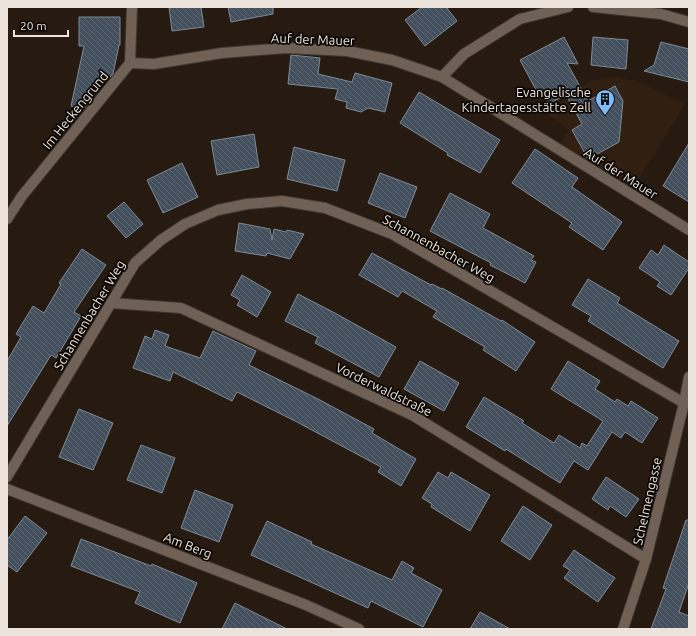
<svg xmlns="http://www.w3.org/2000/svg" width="696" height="636" font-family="Ubuntu,sans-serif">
	<defs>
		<pattern id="building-back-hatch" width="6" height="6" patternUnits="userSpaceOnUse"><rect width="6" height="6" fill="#434f5c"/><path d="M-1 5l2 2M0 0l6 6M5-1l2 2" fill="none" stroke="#5e6873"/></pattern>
	</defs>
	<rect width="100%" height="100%" fill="#271b11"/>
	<path fill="#312011" d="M614,77L637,81L685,104L633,188L560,145L569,130L546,113L592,80Z"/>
	<g fill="url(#building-back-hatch)" stroke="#7d8a98">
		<path d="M169,7H201L204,27L172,31Z"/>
		<path d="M228,7H273V14L231,22Z"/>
		<path d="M422,7H446L457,21L425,46L405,20Z"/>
		<path d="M79,17H120V45H119L113,74L108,79L101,78L99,87L93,85L88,104L84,109L71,106L84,46H79Z"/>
		<path d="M564,37L578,64L567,63L588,101L615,86L623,101L619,142L588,159L572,130L582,124L566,95L548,104L540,88L536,90L520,60Z"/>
		<path d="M593,37L628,40L626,69L591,65Z"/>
		<path d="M661,42L689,49V82L644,71L654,65Z"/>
		<path d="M291,55L320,58L318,74L352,82L355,73L392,83L385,112L368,108L361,112L346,108L347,102L335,99L338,89L288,84Z"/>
		<path d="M419,92L500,140L480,173L447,155L448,153L400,123Z"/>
		<path d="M254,134L259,167L217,175L211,141Z"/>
		<path d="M689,143V202L663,186Z"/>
		<path d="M294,147L345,160L337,191L287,179Z"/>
		<path d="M535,149L578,178L572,187L622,222L603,250L569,227L572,223L512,183Z"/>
		<path d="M182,163L198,197L163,213L147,180Z"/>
		<path d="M380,173L417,187L405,218L368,203Z"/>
		<path d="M450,193L490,214L483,228L534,256L531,260L536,262L525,283L490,265L491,263L430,231Z"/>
		<path d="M124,202L143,224L126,238L107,216Z"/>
		<path d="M239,223L270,229L272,240L274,229L286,232L287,230L304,234L290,259L267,253L266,256L235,251Z"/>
		<path d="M664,245L689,262V268L671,295L657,286L660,282L639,268L651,250L658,255Z"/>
		<path d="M82,249L106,265L74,312L81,316L56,358L51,355L7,426V361L21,337L16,334L33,306L44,313L61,284L59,283Z"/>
		<path d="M372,253L431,285L432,284L442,289V288L501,321L502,320L535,342L516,371L483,350L485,347L433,317L437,311L402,291L398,297L359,275Z"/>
		<path d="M242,275L271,292L257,317L237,305L240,300L231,295Z"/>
		<path d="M588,279L620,298L617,303L679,341L663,368L588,321L591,316L572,305Z"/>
		<path d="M298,294L333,312L396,347L379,377L315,343L318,337L285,321Z"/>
		<path d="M155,330L169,335L165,346L200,358L213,331L256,351L249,365L318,399L374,429L372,433L416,459L401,486L378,472L381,467L297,422L237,392L232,401L173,372L170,381L133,368L145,336L152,339Z"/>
		<path d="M420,361L459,383L444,411L404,389Z"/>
		<path d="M568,361L600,381L595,389L615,402L617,399L628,406L631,401L658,418L642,443L625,432L621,438L612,432L588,470L574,461L560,483L506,449L505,451L466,427L484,397L524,421L522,423L554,443L559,435L580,448L582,443L587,446L603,421L551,389Z"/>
		<path d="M79,409L113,423L93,470L59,457Z"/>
		<path d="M141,445L175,458L162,493L127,480Z"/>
		<path d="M438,472L448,478L451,472L490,495L470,531L431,507L432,504L422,498Z"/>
		<path d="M606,477L639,499L626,517L610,506L608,510L592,499Z"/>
		<path d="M195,490L233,505L219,542L181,528Z"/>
		<path d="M523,506L552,525L530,560L501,541Z"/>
		<path d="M25,516L47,533L17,572L7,565V540Z"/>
		<path d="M686,520H689V583L679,612L689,616V629H651L666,589L663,588Z"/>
		<path d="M267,521L312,542L311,544L392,580L402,561L414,568L411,573L442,590L423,627L371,601L368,608L251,555Z"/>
		<path d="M81,539L151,566L152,564L197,583L180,623L135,603L140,592L71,566Z"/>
		<path d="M574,550L615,578L598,602L564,578L570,570L563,566Z"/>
		<path d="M235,603L287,629H222Z"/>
		<path d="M480,612L510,629H470Z"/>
	</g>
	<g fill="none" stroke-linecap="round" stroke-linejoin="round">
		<g stroke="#3f3731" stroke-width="12">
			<g id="street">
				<path d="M593,7L661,14L689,22"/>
				<path d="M130,63L154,64L222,53L286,48L347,51L392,60L442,77L689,230"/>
				<path d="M442,77L464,54L520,19L568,7"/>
				<path d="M7,219L22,196L130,63L132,7"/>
				<path d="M111,303L181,308L412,415L646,559"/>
				<path d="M7,477L135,263L161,240L185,224L218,210L247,204L282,201L325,208L392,234L684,403"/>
				<path d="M7,489L306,605L359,629"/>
				<path d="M623,629L646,559L684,403L689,377"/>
			</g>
		</g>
		<use href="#street" stroke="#6f6155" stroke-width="10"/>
	</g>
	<defs>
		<g id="building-pin" transform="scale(1)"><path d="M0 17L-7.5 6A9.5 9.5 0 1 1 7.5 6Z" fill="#81bcfa" stroke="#0c0704"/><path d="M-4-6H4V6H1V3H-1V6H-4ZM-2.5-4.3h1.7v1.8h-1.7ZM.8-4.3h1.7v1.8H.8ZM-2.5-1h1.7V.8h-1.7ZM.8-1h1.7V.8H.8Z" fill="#111"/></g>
	</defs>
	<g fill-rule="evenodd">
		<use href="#building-pin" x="605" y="99"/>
	</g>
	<g text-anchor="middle" stroke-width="3.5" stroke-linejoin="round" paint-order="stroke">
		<g font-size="13" fill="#ebe3dc" stroke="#0c0704">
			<text transform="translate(313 39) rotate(2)" y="5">Auf der Mauer</text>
			<text transform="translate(75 110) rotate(-51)" y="5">Im Heckengrund</text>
			<text transform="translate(621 173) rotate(32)" y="5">Auf der Mauer</text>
			<text transform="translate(439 248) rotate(29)" y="5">Schannenbacher Weg</text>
			<text transform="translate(89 315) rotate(-59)" y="5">Schannenbacher Weg</text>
			<text transform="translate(384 389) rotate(26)" y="5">Vorderwaldstraße</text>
			<text transform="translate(647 501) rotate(-77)" y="5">Schelmengasse</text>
			<text transform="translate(188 545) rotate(21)" y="5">Am Berg</text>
		</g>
		<g font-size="13" fill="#ebe3dc" stroke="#0c0704" text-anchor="end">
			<text x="591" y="97">Evangelische<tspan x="591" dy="15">Kindertagesstätte Zell</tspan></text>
		</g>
	</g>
	<rect width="696" height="636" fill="none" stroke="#ebe3dc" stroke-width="16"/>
	<path d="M14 30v6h54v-6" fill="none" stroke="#ebe3dc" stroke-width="2"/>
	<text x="20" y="30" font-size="12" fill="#ebe3dc" stroke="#0c0704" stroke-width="3" paint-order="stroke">20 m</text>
</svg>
